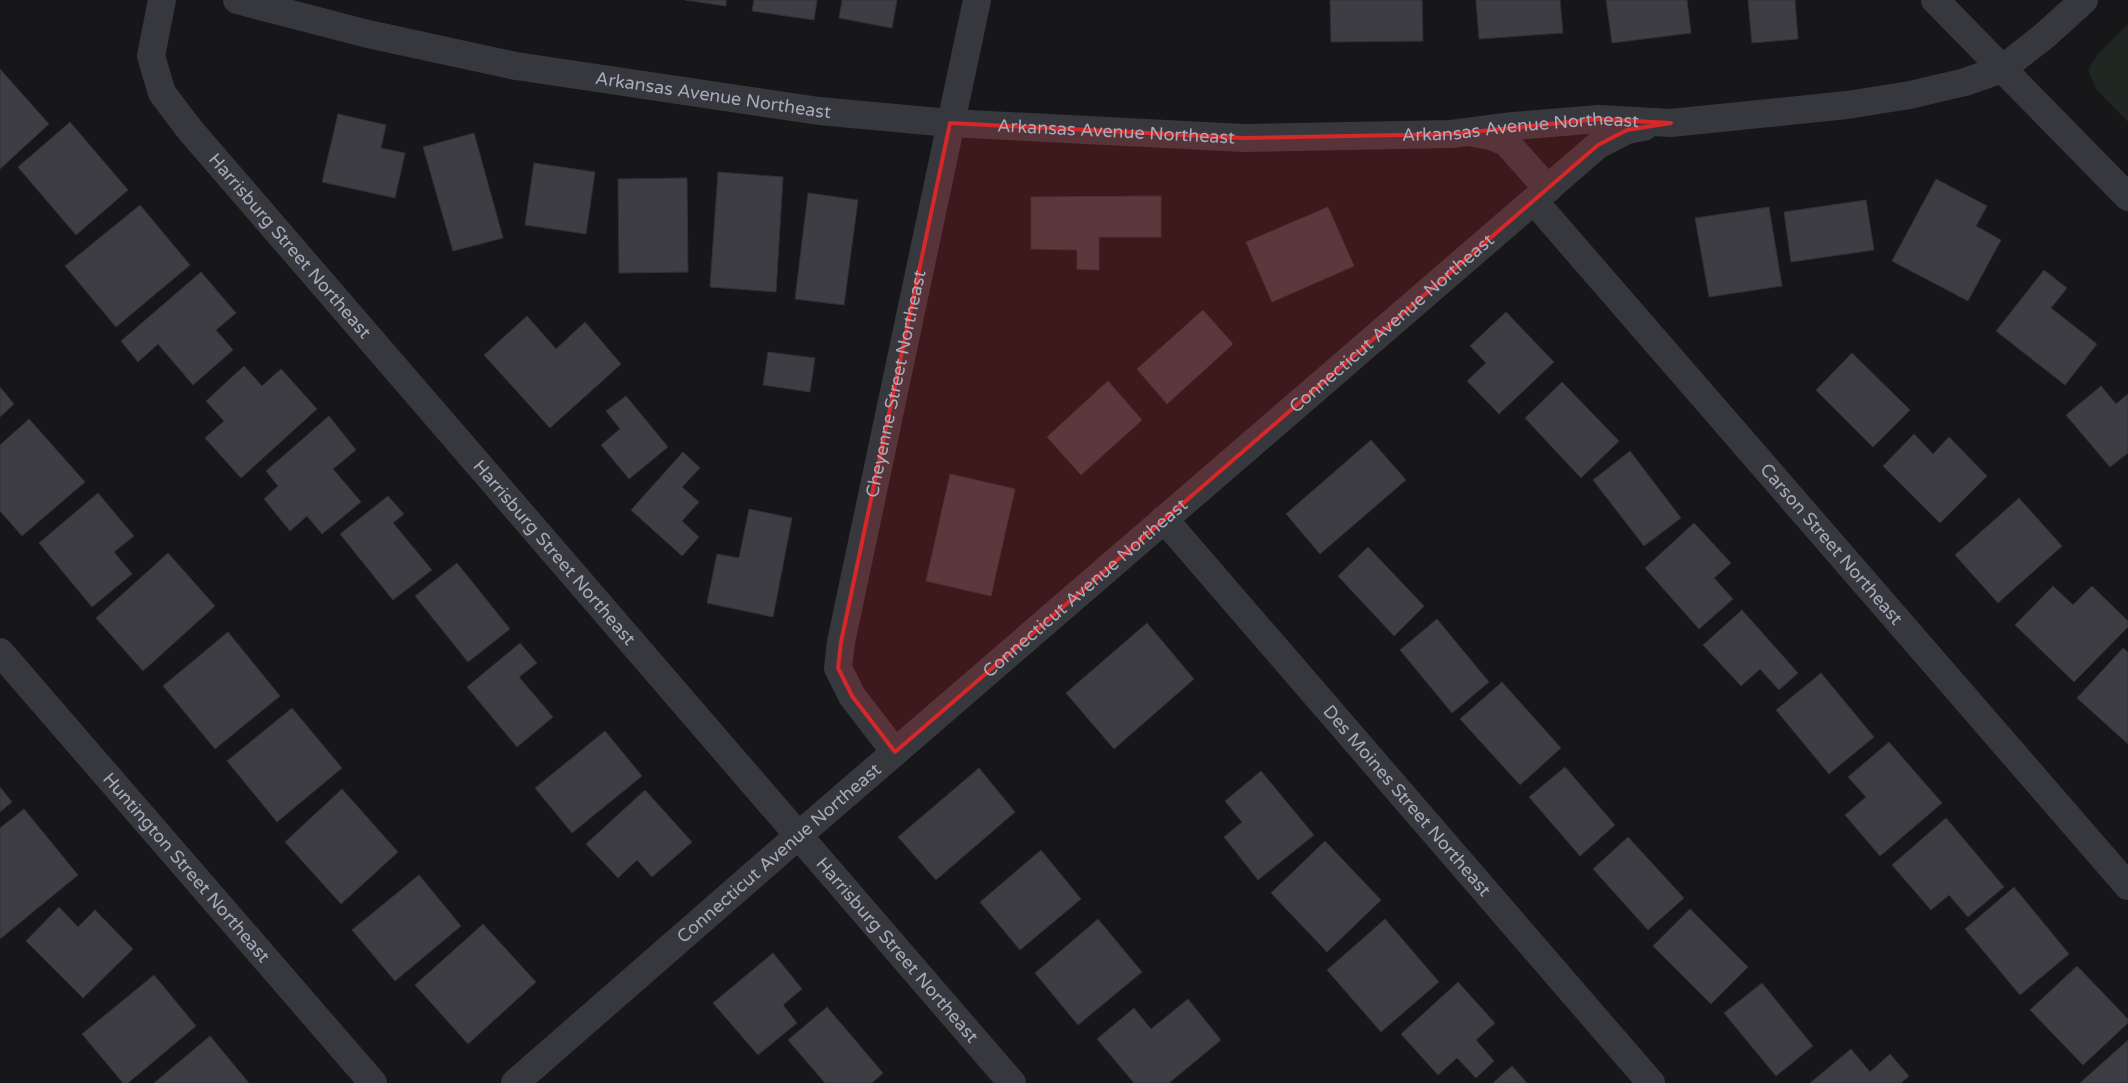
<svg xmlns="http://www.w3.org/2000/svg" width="2128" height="1083" font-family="'Varela Round',sans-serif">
	<rect width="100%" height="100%" fill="#171618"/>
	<path fill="#1e2721" d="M2128,24V122L2096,89L2088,70L2097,55Z"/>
	<g fill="#3e3d43" stroke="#313035">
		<path d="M685,0H726V6Z"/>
		<path d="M754,0H817L814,20L752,11Z"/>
		<path d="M842,0H897L892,28L839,18Z"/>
		<path d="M1330,0H1422L1423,41L1331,42Z"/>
		<path d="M1476,0H1560L1563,33L1479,39Z"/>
		<path d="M1606,0H1687L1691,33L1612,43Z"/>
		<path d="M1748,0H1795L1798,39L1752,43Z"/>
		<path d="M0,69L49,124L0,169Z"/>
		<path d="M338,114L386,125L381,148L405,153L395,198L322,182Z"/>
		<path d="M70,122L128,190L76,235L18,167Z"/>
		<path d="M474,133L503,238L453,251L423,147Z"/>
		<path d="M534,163L595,172L586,234L525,225Z"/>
		<path d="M718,172L783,177L776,292L710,287Z"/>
		<path d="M687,178L688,272L619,273L618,179Z"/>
		<path d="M1936,179L1987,206L1976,226L2001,240L1968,301L1892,261Z"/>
		<path d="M808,193L858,200L844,305L795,299Z"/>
		<path d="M1161,196V237H1099V270L1077,269V250L1031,249V197Z"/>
		<path d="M1866,200L1874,250L1791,262L1784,212Z"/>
		<path d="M140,205L190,265L116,327L65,266Z"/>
		<path d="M1328,207L1354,266L1272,302L1246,242Z"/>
		<path d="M1769,207L1782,286L1709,297L1695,218Z"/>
		<path d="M2044,270L2067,288L2051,308L2097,344L2065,385L1996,331Z"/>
		<path d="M201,272L236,313L216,330L233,350L193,385L158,344L138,362L121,341Z"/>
		<path d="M1203,310L1233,344L1167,404L1137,369Z"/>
		<path d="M1506,312L1554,362L1499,414L1467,381L1486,363L1470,346Z"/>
		<path d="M527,316L556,349L585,322L621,364L550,428L484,355Z"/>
		<path d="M768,352L815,358L810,392L763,385Z"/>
		<path d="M1852,353L1910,410L1873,447L1816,390Z"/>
		<path d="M244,366L262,386L281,369L317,409L241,478L205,438L224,421L206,401Z"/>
		<path d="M1108,381L1142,420L1081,475L1047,437Z"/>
		<path d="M1562,382L1619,441L1581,478L1525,418Z"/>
		<path d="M2101,386L2116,404L2128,394V453L2110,467L2066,415Z"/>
		<path d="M0,387L14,404L0,417Z"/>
		<path d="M626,396L668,447L629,479L601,445L620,429L606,411Z"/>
		<path d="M329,416L356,450L333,469L361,502L322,534L307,516L290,531L264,499L278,486L266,471Z"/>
		<path d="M29,419L85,482L22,536L0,511V445Z"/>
		<path d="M1914,434L1933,454L1949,437L1987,476L1940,523L1883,466Z"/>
		<path d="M1371,440L1406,480L1320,554L1286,514Z"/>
		<path d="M1630,451L1681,518L1644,546L1593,480Z"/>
		<path d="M683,452L700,468L682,487L699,502L682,521L699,537L682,556L631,510Z"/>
		<path d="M950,474L1015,489L991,596L926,581Z"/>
		<path d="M98,493L134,536L114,552L132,574L92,607L39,543Z"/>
		<path d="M388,496L404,514L393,523L432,570L393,600L340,534Z"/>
		<path d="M2019,498L2062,546L1998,603L1955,555Z"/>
		<path d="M749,509L792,518L773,617L707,603L717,554L739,558Z"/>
		<path d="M1694,523L1731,563L1714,578L1733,599L1699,629L1645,568Z"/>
		<path d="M1368,547L1424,606L1394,636L1338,576Z"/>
		<path d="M168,553L215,606L143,671L96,618Z"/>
		<path d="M457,563L510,629L468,662L415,596Z"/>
		<path d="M2053,586L2073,605L2092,586L2128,621V627L2074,682L2015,625Z"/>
		<path d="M1742,610L1798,673L1779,690L1760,669L1741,686L1703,645Z"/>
		<path d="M1437,619L1489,682L1452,713L1400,650Z"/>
		<path d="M1147,623L1194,679L1114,749L1066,693Z"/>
		<path d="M228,632L280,696L215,749L163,686Z"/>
		<path d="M520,643L537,663L519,677L553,717L517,747L467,687Z"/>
		<path d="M2123,648L2128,652V744L2077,698Z"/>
		<path d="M1821,673L1874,737L1829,774L1776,710Z"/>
		<path d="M1502,682L1561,748L1520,785L1460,719Z"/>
		<path d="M292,708L342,768L277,822L227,761Z"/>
		<path d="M605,731L642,776L572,833L535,788Z"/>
		<path d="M1889,742L1942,803L1880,856L1845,815L1866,797L1848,777Z"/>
		<path d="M1565,767L1615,825L1580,856L1529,797Z"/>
		<path d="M979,768L1015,812L936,880L898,837Z"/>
		<path d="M1261,771L1314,835L1258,880L1224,837L1242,822L1225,801Z"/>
		<path d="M0,787L12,802L0,812Z"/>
		<path d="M342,789L398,852L341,904L285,842Z"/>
		<path d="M645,790L692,842L652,877L637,860L618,878L586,844Z"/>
		<path d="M24,809L78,875L0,939V828Z"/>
		<path d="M1946,818L2004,887L1968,917L1949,895L1931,910L1892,865Z"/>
		<path d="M1628,837L1684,898L1648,930L1593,869Z"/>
		<path d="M1325,841L1381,900L1327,952L1271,893Z"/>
		<path d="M1041,850L1081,899L1020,950L980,902Z"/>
		<path d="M419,875L461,926L395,981L352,930Z"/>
		<path d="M2014,887L2069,954L2020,995L1965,929Z"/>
		<path d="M59,907L78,927L95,910L133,949L83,998L26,941Z"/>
		<path d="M1690,909L1748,967L1711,1004L1653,946Z"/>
		<path d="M1098,919L1142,972L1078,1025L1035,973Z"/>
		<path d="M1385,919L1439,982L1381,1032L1327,970Z"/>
		<path d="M483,924L536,982L468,1044L415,985Z"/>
		<path d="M773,953L802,989L783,1005L797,1023L758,1055L713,1003Z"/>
		<path d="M2077,966L2128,1019V1023L2083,1065L2030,1010Z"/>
		<path d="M154,975L196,1026L128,1083H123L82,1034Z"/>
		<path d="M1458,982L1495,1023L1476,1040L1494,1061L1476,1078L1457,1058L1438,1075L1401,1034Z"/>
		<path d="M1762,983L1813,1046L1776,1076L1724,1013Z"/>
		<path d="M1188,999L1221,1040L1169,1083H1134L1097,1039L1134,1008L1151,1029Z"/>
		<path d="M827,1007L883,1073L872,1083H825L788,1040Z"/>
		<path d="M210,1036L249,1083H154Z"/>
		<path d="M2128,1040V1083H2080Z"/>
		<path d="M1851,1049L1870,1072L1890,1054L1909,1076L1901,1083H1810Z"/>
		<path d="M1512,1066L1527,1083H1493Z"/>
	</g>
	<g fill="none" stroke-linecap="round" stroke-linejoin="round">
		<g stroke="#37373e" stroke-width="28">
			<path id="s1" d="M162,0L151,56L162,93L190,130L1012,1083"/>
			<path d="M1468,132L1491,136L1506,142L1548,189"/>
			<path id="s2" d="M1534,201L2128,886"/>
			<path id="s3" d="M1164,519L1651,1083"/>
			<path id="s4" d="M0,652L373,1083"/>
			<path id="s5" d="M895,752L852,696L838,668L841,642L977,0"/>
		</g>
		<g stroke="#37373e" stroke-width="28">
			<path id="s6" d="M237,0L368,34L516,66L819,111L950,123L1244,138L1451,134L1513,126L1599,119L1671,123L1847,105L1910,95L1965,82L2002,69L2043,37L2084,0"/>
			<path d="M1935,0L2128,197"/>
			<path id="s7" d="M515,1083L799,835L1598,145L1627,130L1644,127"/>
		</g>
	</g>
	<path fill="#d62828" fill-opacity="0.2" stroke="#d62828" stroke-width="4" stroke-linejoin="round" d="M1599,119L1671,123L1627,130L1598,145L895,752L852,696L838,668L841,642L950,123L1244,138L1451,134Z"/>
	<g text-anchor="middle" stroke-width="5" stroke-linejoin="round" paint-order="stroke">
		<g font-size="18" fill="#a8a9b9" stroke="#121113">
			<text dy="6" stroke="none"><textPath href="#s6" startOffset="486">Arkansas Avenue Northeast</textPath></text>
			<text dy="6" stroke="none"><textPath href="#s6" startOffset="1296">Arkansas Avenue Northeast</textPath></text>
			<text dy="6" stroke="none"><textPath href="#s6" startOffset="891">Arkansas Avenue Northeast</textPath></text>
			<text dy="6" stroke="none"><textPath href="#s1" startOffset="295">Harrisburg Street Northeast</textPath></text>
			<text dy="6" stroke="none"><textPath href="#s7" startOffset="1160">Connecticut Avenue Northeast</textPath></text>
			<text dy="6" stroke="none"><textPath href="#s5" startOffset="392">Cheyenne Street Northeast</textPath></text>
			<text dy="6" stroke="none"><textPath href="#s2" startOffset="454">Carson Street Northeast</textPath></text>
			<text dy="6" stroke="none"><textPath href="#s1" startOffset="700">Harrisburg Street Northeast</textPath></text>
			<text dy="6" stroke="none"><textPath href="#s7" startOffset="755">Connecticut Avenue Northeast</textPath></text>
			<text dy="6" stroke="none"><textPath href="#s3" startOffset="372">Des Moines Street Northeast</textPath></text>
			<text dy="6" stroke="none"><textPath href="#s7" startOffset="350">Connecticut Avenue Northeast</textPath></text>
			<text dy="6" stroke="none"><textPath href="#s4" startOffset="285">Huntington Street Northeast</textPath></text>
			<text dy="6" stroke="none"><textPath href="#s1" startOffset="1225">Harrisburg Street Northeast</textPath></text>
		</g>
	</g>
</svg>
